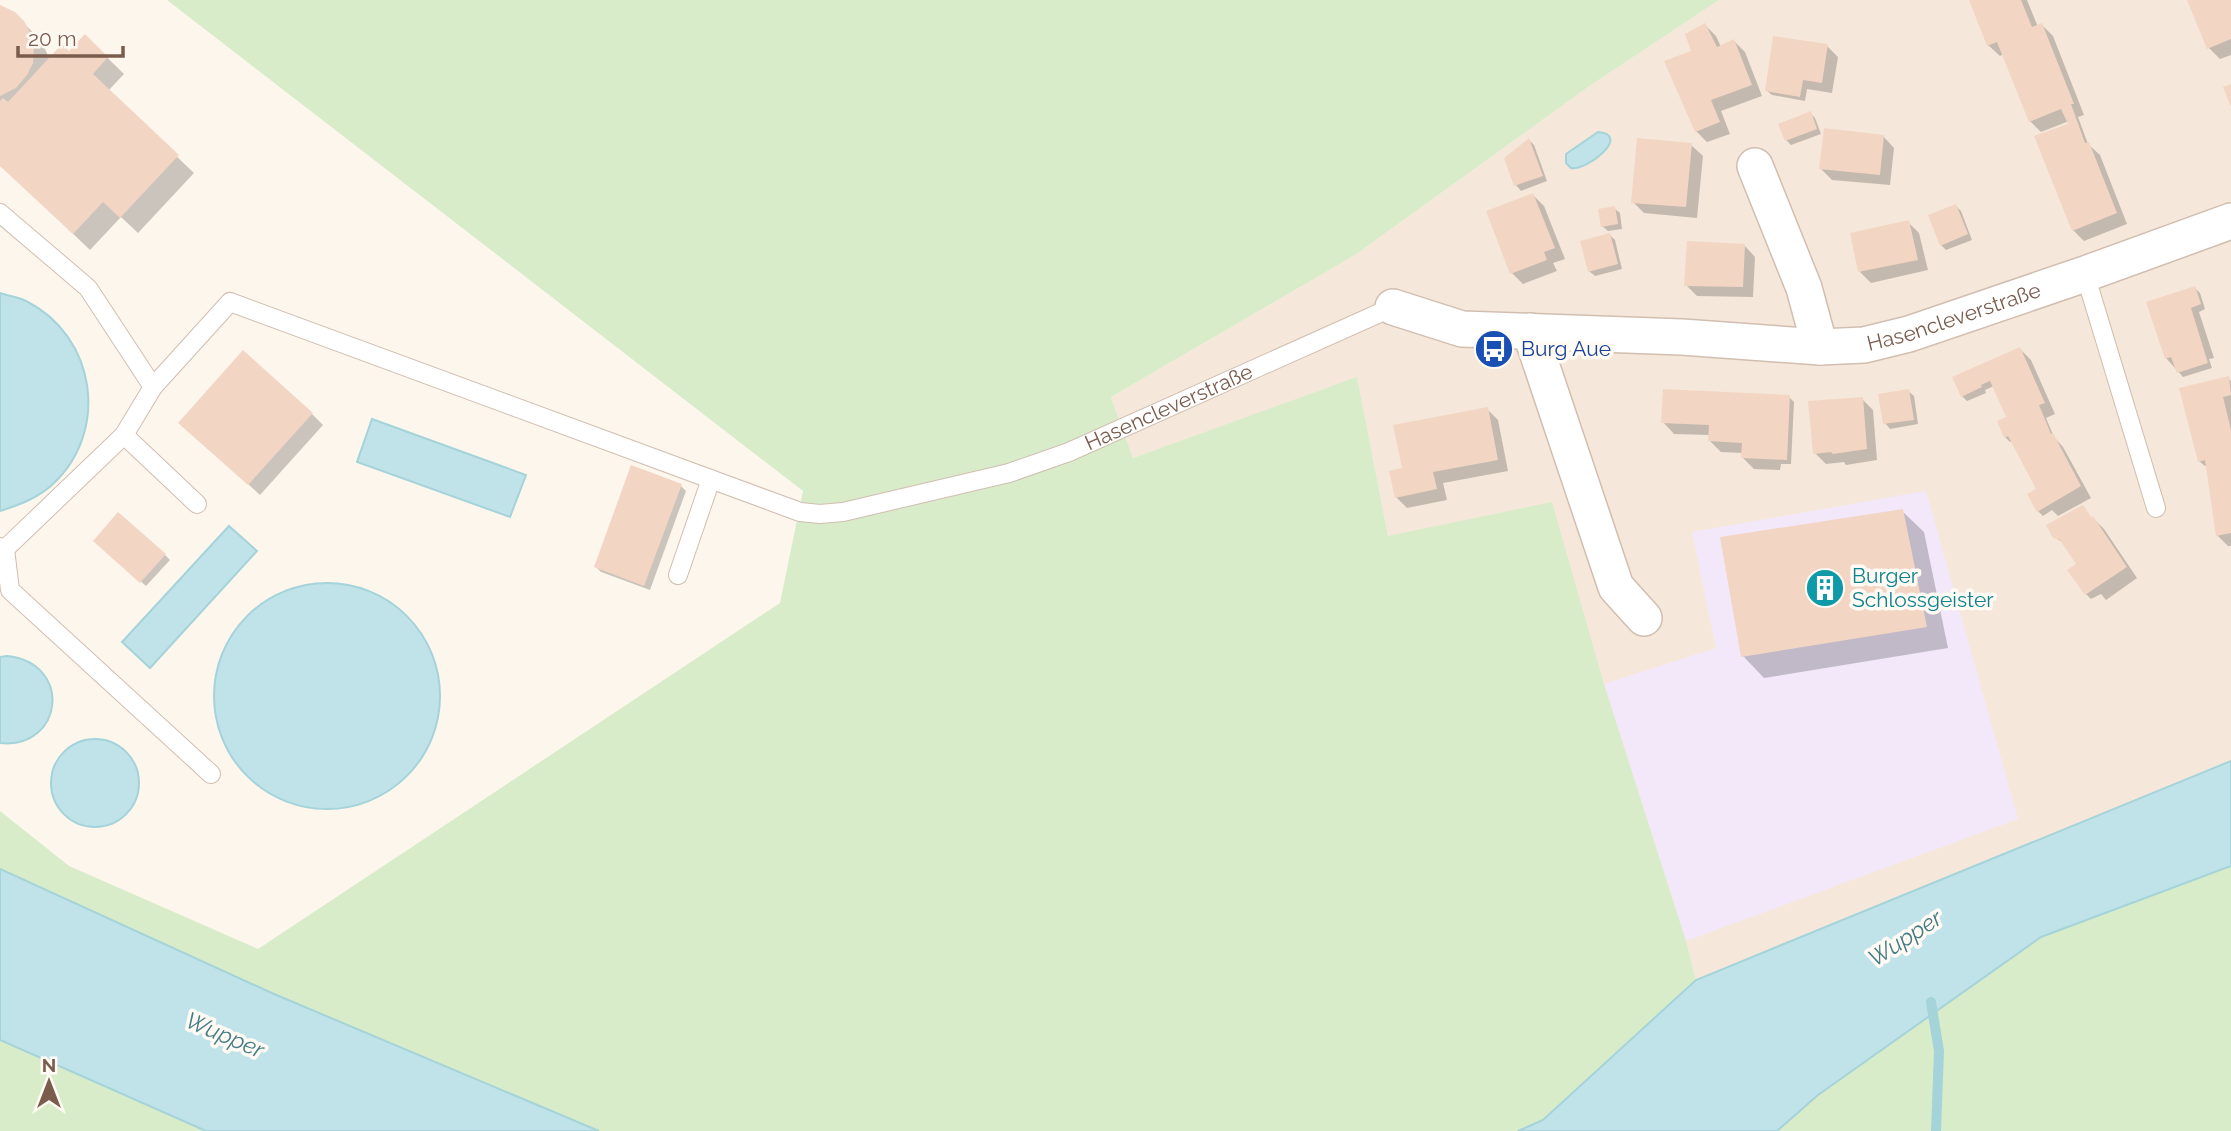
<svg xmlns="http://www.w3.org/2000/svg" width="2231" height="1131" font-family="Raleway,sans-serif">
	<rect width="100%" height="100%" fill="#fdf6ec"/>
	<path fill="#f5e8da" d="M1719,0H2231V761L1696,980L1686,941L1604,684L1388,536L1357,378L1133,458L1111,397L1355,255L1588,87Z"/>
	<path fill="#f3e8fa" d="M1926,491L2018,819L1686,941L1604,684L1716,648L1692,532Z"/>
	<g fill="#d8ecc9">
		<path d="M167,0H1719L1588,87L1355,255L1111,397L1133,458L1357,377L1388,536L1552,502L1604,684L1686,941L1696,980L1543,1120L1518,1131H599L274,994L0,869V811L69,866L258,949L780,603L803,491Z"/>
		<path d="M2231,866V1131H1777L1818,1095L2042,937Z"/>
		<path d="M0,1040L206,1131H0Z"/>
	</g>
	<g fill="#bfe3e8" stroke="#a5d3da" stroke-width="2">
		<path d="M1598,132C1632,135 1587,171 1571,168L1566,163V154Z"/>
		<path d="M0,293C8,296 18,297 26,301C96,336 110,431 53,484C38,498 19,505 0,511Z"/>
		<path d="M372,419L526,475L510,517L357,462Z"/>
		<path d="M229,526L257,551L150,668L122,642Z"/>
		<circle cx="327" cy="696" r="113"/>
		<path d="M7,656C74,663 63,750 0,743V657Z"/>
		<circle cx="95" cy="783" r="44"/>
		<path d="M2231,761V866L2041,937L1818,1095L1777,1131H1518L1543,1120L1696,980Z"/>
		<path d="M0,869L274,994L599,1131H206L0,1040Z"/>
	</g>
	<g fill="#0003">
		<path d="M1971,0H2027L2038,27L2042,25L2053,36L2084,115L2078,117L2088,144L2100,155L2127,224L2084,241L2073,230L2071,125L2069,121L2041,132L2030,121L2004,54L2000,56L1988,45Z"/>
		<path d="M2189,0H2231V55L2220,59L2209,48Z"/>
		<path d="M0,7L14,14L41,40L50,60L69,53L85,36L124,74L108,91L194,173L138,233L121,217L90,250L0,164Z"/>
		<path d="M1705,25L1716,36L1721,47L1734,41L1745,52L1762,96L1721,111L1730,134L1707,142L1696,131L1694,53Z"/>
		<path d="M1827,46L1838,57L1832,93L1807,89L1805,101L1772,95L1766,90Z"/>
		<path d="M1810,113L1815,118L1821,134L1791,145L1786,140Z"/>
		<path d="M1883,136L1894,148L1890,185L1832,180L1821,169Z"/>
		<path d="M1529,140L1534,145L1547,181L1521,191L1516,185L1506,158Z"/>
		<path d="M1691,145L1703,156L1697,218L1644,213L1633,202Z"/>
		<path d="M1533,195L1544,206L1565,259L1553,263L1557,271L1523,284L1512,273Z"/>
		<path d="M1956,206L1961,211L1972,240L1946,250L1941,245Z"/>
		<path d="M1614,208L1620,213L1622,229L1608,231L1602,226Z"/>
		<path d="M1908,222L1919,233L1928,270L1871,283L1860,272Z"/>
		<path d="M1610,235L1615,240L1622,269L1595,276L1589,271Z"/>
		<path d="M1744,245L1755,257L1753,297L1697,296L1686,285Z"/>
		<path d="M2195,288L2200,293L2205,309L2199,312L2214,358L2209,359L2212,368L2183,377L2166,358Z"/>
		<path d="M2020,349L2031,360L2055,414L2046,418L2054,437L2063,447L2091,498L2058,516L2052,510L2043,516L2038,511L2041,497L2013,441L2010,442L2005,437L1999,422L2011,424L1994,386L1985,390L1986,393L1967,401L1962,396Z"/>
		<path d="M2228,378L2231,381V546H2228L2217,535L2208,465L2205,466L2199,461Z"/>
		<path d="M1908,391L1914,396L1918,424L1890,429L1885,423Z"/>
		<path d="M1789,397L1794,402L1791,464H1781L1780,470L1754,469L1743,458V453L1721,452L1710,441V435L1674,434L1663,422Z"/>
		<path d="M1862,399L1873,410L1877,460L1846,465L1844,462L1826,464L1815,453Z"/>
		<path d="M1487,409L1498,420L1508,471L1443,483L1447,500L1407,508L1396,497L1404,470Z"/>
		<path d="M312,414L323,425L260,495L192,433Z"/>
		<path d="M681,486L686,491L650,590L601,572L596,567Z"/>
		<path d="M1902,511L1924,532L1948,648L1764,678L1743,656Z"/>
		<path d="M2093,518L2104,529L2137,578L2106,600L2101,594L2091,599L2086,594L2070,570L2082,572L2065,544L2054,537Z"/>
		<path d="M100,546L165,555L170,560L146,586Z"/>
	</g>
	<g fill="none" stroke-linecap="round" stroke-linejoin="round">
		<path stroke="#a5d3da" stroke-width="10" d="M1931,1002L1939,1051L1936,1131"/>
	</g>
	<g fill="#f3d5c3">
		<path d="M1969,0H2021L2032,27L2042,23L2074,104H2071L2085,143L2089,142L2117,213L2072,231L2034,136L2068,124L2061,109L2029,122L1997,42L1987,46Z"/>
		<path d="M2187,0H2231V39L2207,49Z"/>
		<path d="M0,5L15,12L24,21L31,34L34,46L33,63L27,75L16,88L0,96Z"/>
		<path d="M1705,23L1717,47L1734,39L1752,85L1711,100L1720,122L1695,132L1664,61L1691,51L1685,34Z"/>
		<path d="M85,34L108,57L93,74L179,155L120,218L103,202L73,234L0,166V101L3,98L8,102L62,44L69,51Z"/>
		<path d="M1773,36L1828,44L1822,83L1803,80L1800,97L1765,91Z"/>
		<path d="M2231,84V107L2223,87Z"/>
		<path d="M1811,111L1817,129L1785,141L1778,124Z"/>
		<path d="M1824,128L1884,135L1880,175L1819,169Z"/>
		<path d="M1529,138L1543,176L1514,186L1504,158Z"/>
		<path d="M1637,138L1692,143L1686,207L1631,203Z"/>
		<path d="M1533,193L1555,248L1544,252L1547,260L1510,274L1486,211Z"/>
		<path d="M1956,204L1968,234L1940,246L1928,215Z"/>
		<path d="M1615,206L1618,224L1601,227L1598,209Z"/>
		<path d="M1909,220L1918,260L1858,272L1850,233Z"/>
		<path d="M1610,233L1618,264L1588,272L1580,241Z"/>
		<path d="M1687,241L1745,244L1743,287L1684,286Z"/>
		<path d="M2195,286L2201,304L2191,308L2208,363L2177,373L2171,357L2165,359L2146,302Z"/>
		<path d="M2020,347L2045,403L2039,405L2051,434L2053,433L2081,486L2037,512L2027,494L2036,489L2008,436L2004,438L1997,421L2006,417L1990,381L1981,385L1982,387L1961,397L1952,377Z"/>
		<path d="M243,350L313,413L248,485L178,423Z"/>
		<path d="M2229,376L2231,395L2223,397L2231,430V533L2216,536L2205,460L2198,462L2179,388Z"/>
		<path d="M1663,389L1790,395L1787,460L1741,458L1742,443L1708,441L1709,425L1661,423Z"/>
		<path d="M1909,389L1914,420L1883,424L1878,394Z"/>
		<path d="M1863,397L1867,449L1833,454L1831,452L1813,454L1808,401Z"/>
		<path d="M1488,407L1498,460L1433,472L1437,489L1395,498L1389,471L1402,468L1393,425Z"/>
		<path d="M631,465L682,484L644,586L594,567Z"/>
		<path d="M2083,505L2092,518L2093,516L2127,567L2085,595L2067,570L2076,564L2060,540L2053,538L2046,525Z"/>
		<path d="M1903,509L1927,627L1741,657L1720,537Z"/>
		<path d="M118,512L166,554L140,583L93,541Z"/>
	</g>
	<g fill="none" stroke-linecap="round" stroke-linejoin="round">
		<g stroke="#d1beb0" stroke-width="20">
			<g id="service">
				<path d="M0,213L88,288L153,387"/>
				<path d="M2085,274L2156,508"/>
				<path d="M124,435L197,504"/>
				<path id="s1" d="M0,547L5,549L124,435L153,387L230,302L800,512L820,514L843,512L1009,473L1069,452L1393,307"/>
				<path d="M5,549L10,590L211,774"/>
				<path d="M678,575L711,479"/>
			</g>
		</g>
		<g stroke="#d1beb0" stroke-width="38">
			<g id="minor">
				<path d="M1755,166L1804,288L1820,347"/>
				<path id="s2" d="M1393,307L1462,329L1682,337L1820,347L1864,345L1909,334L2085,274L2231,221"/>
				<path d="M1530,331L1616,587L1644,618"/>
			</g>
		</g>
		<use href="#service" stroke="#fff" stroke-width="18"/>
		<use href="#minor" stroke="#fff" stroke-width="35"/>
	</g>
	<defs>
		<g id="bus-disc" transform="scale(2.0125)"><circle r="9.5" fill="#1a4fb4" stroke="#fffaf3"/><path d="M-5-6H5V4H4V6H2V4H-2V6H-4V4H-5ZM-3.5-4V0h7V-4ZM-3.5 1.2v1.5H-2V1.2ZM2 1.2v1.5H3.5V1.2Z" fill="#fff"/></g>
		<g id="building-disc" transform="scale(2.0125)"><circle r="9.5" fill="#0f9aa8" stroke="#fffaf3"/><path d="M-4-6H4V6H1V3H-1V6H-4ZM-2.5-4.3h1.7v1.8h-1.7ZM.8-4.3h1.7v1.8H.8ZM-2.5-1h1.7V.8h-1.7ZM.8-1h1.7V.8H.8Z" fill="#fff"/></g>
	</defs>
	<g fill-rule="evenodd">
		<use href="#bus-disc" x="1494" y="349"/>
		<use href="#building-disc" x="1825" y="588"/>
	</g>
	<g text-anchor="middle" stroke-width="7" stroke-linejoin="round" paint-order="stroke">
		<g font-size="21" fill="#7a5c4d" stroke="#fffaf3">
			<text dy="7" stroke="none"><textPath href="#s2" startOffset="569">Hasencleverstraße</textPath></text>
			<text dy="7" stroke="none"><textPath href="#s1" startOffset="1335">Hasencleverstraße</textPath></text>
		</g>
		<g font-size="21" fill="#164399" stroke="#fffaf3" text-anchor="start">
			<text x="1521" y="356">Burg Aue</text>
		</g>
		<g font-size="21" fill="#0d838f" stroke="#fffaf3" text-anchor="start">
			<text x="1852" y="583">Burger<tspan x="1852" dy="24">Schlossgeister</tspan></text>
		</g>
		<g font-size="23" font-style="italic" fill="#437c86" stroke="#fffaf3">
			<text transform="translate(1905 938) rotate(-33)" y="8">Wupper</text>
			<text transform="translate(225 1035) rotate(23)" y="8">Wupper</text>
		</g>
	</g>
	<g transform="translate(49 1082)" stroke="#fffaf3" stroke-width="5" paint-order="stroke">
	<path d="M0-5L12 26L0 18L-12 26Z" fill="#7a5c4d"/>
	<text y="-10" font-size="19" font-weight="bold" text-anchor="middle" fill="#7a5c4d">N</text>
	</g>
	<path d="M18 46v10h105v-10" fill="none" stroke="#7a5c4d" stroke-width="3.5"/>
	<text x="28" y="46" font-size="21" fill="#7a5c4d" stroke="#fffaf3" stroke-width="5" paint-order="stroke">20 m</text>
</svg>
